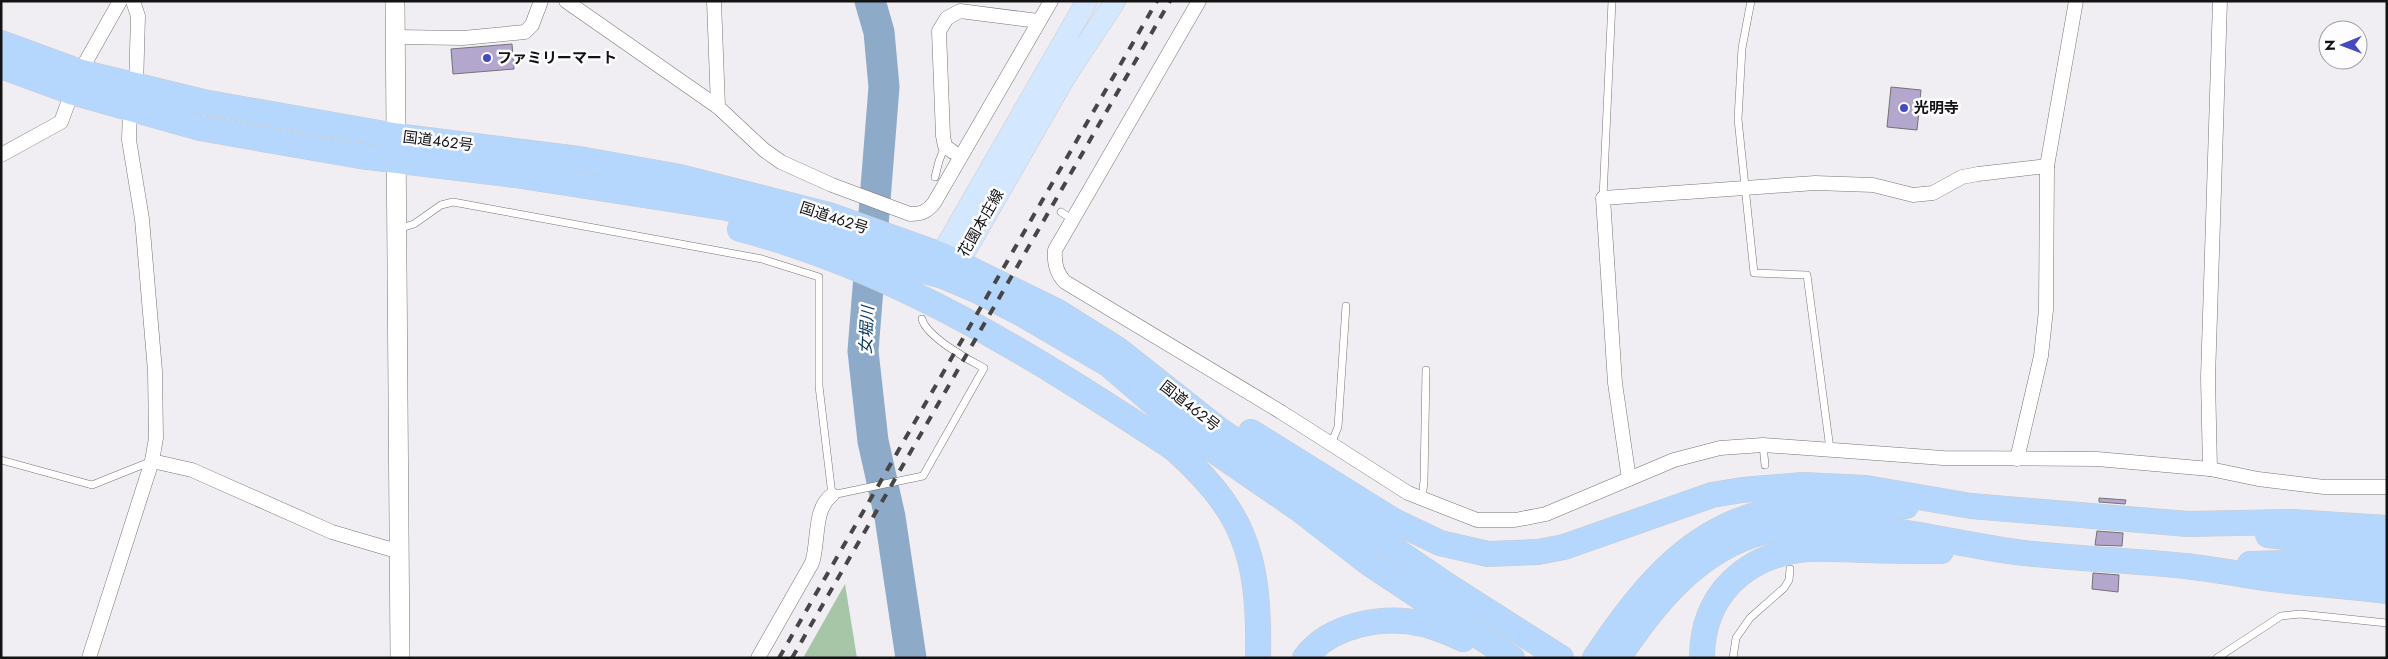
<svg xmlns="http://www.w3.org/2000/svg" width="2388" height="659" font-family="Jost,'Noto Sans JP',sans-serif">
	<rect width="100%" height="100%" fill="#f0eef3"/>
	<path fill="#a7c6a7" d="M845,584L857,658H803Z"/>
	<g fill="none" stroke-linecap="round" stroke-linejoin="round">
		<path stroke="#8dabc9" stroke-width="31" d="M870,1L879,32L884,87L863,351L873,441L890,517L911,658"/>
	</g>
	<g fill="#b4a7cd" stroke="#737275">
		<path d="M512,44L514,69L453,74L451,49Z"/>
		<path d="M1891,87L1921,90L1917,130L1887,127Z"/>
		<path d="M2099,498L2126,500L2125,504L2099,502Z"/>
		<path d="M2097,531L2123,533L2122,546L2095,545Z"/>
		<path d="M2093,573L2119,575L2118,592L2092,589Z"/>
	</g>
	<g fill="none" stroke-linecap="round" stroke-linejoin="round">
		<g stroke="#767478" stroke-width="8">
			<g id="lane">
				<path d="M1751,1L1742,48L1738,119L1754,273L1807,275L1830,449"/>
				<path d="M935,177L939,161L945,146"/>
				<path d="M1603,198L1612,1"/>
				<path d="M1061,212L1073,220"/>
				<path d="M398,229L414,224L441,205L453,202L762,259L819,277V386L832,495L923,476L984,368C968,360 926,336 922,319"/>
				<path d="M1331,444L1338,427L1346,306"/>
				<path d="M1763,445L1765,465"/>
				<path d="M1,460L92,485L152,461"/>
				<path d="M1422,499L1424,481L1426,370"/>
				<path d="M1733,658L1736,638L1750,618L1784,588L1789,580L1790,569"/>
				<path d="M2217,658L2281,616L2300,614L2387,623"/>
			</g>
		</g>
		<g stroke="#767478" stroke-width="15">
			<g id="street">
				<path d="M133,1L138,16L136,87"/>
				<path d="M566,1L718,107L764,150L781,162L832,185L910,214C921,214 927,212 934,203L1051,1"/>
				<path d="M714,1L718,107"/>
				<path d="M1199,1L1055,250C1054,262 1056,273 1065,282L1281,412L1408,493L1477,520H1515L1546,514L1674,460L1720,448L1763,445L1943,458L2097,459L2210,469L2258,479L2324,487H2387"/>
				<path d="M396,37L463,38L525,32L532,25L541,1"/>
				<path d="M80,72L120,1"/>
				<path d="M953,152L945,146L943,136L939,31L947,18L960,11L1038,21"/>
				<path d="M1,155L61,122L72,92"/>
				<path d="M2017,459L2041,356L2046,310L2047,166"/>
				<path d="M152,461L192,470L332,532L400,552"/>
				<path d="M2210,469L2208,378L2220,1"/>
				<path d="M1629,479L1615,383L1603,198L1815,183L1873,185L1913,195L1933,193L1962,177L1978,174L2047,166L2076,1"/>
				<path d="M89,658L152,461L156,438L155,371L142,219L129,140L130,110"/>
				<path d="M758,658L812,563C819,542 813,509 832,495"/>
			</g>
		</g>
		<g stroke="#767478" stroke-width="20">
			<path id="secondary" d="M395,1L400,658"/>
		</g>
		<g stroke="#cbcbcb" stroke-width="22">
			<g id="primary">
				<path d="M943,271L941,255L1087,1"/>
				<path d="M945,274L959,262L1065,77L1115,1"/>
			</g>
		</g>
		<g stroke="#cbcbcb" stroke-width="26">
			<g id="highway">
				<path d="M1,43L80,72L203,102L396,136L579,159L680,177L829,215L941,255L1058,312L1117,349L1218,429L1448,586L1561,658"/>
				<path d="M1,66L72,92L200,128L360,156L515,175L727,208L826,235L903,265L943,276L976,290L1024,315L1108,364L1187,432L1299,509L1370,564L1512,658"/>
				<path d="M740,229C899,270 1039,360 1175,449"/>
				<path d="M1251,432L1394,521L1440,543L1488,554L1538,552L1564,547L1712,495L1742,490L1803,485L1866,488L1971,506L2188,524L2292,522L2387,528"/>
				<path d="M1162,438C1244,508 1260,551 1258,658"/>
				<path d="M2268,535L2387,549"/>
				<path d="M2250,564L2291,563L2387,569"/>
				<path d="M1305,658C1330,624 1384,615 1423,624C1437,627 1450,633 1463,639"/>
				<path d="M1595,658C1636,596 1686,531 1763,513C1809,503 1860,506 1906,506"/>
				<path d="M1618,658C1650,610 1687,562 1742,539C1824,505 1932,541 2016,552C2072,559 2129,560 2185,566C2214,569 2243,575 2271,579C2310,584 2348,586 2387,591"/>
				<path d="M1702,658C1702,595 1745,555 1807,549C1827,548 1848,550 1868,550C1892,551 1916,551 1941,551"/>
			</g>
		</g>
		<use href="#lane" stroke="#fff" stroke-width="7"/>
		<use href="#street" stroke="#fff" stroke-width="14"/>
		<use href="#secondary" stroke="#fff" stroke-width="19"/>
		<use href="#primary" stroke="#d3e7fe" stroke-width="21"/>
		<use href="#highway" stroke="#b6d7fd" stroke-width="25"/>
		<g stroke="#464547" stroke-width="4" stroke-dasharray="9 9" stroke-linecap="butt">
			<path d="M779,658L1157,1"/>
			<path d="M792,658L1170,1"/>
		</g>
	</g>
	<g fill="#454abf" stroke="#fdfcff" stroke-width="2">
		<circle cx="487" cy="58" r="5"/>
		<circle cx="1904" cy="108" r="5"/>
	</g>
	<g text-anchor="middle" stroke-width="5" stroke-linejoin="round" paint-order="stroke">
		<g font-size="15" font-weight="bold" fill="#131314" stroke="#fdfcff" text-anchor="start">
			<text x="497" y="63">ファミリーマート</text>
			<text x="1914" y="113">光明寺</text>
		</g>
		<g font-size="15" fill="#131314" stroke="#fdfcff">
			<text transform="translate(438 141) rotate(7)" y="5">国道462号</text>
			<text transform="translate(834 218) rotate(18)" y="5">国道462号</text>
			<text transform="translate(981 223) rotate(-60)" y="5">花園本庄線</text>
			<text transform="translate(1190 406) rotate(38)" y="5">国道462号</text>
		</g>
		<g font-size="16" font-style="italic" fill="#04385f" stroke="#fdfcff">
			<text transform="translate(866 330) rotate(-87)" y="6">女堀川</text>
		</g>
	</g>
	<rect width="2388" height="659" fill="none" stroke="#131314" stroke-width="5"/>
	<g transform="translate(2343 45) rotate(269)"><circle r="24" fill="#fdfcff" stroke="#9f9fa1"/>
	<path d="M0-4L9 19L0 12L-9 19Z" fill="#454abf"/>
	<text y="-8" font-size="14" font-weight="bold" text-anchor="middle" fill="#131314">N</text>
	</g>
</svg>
